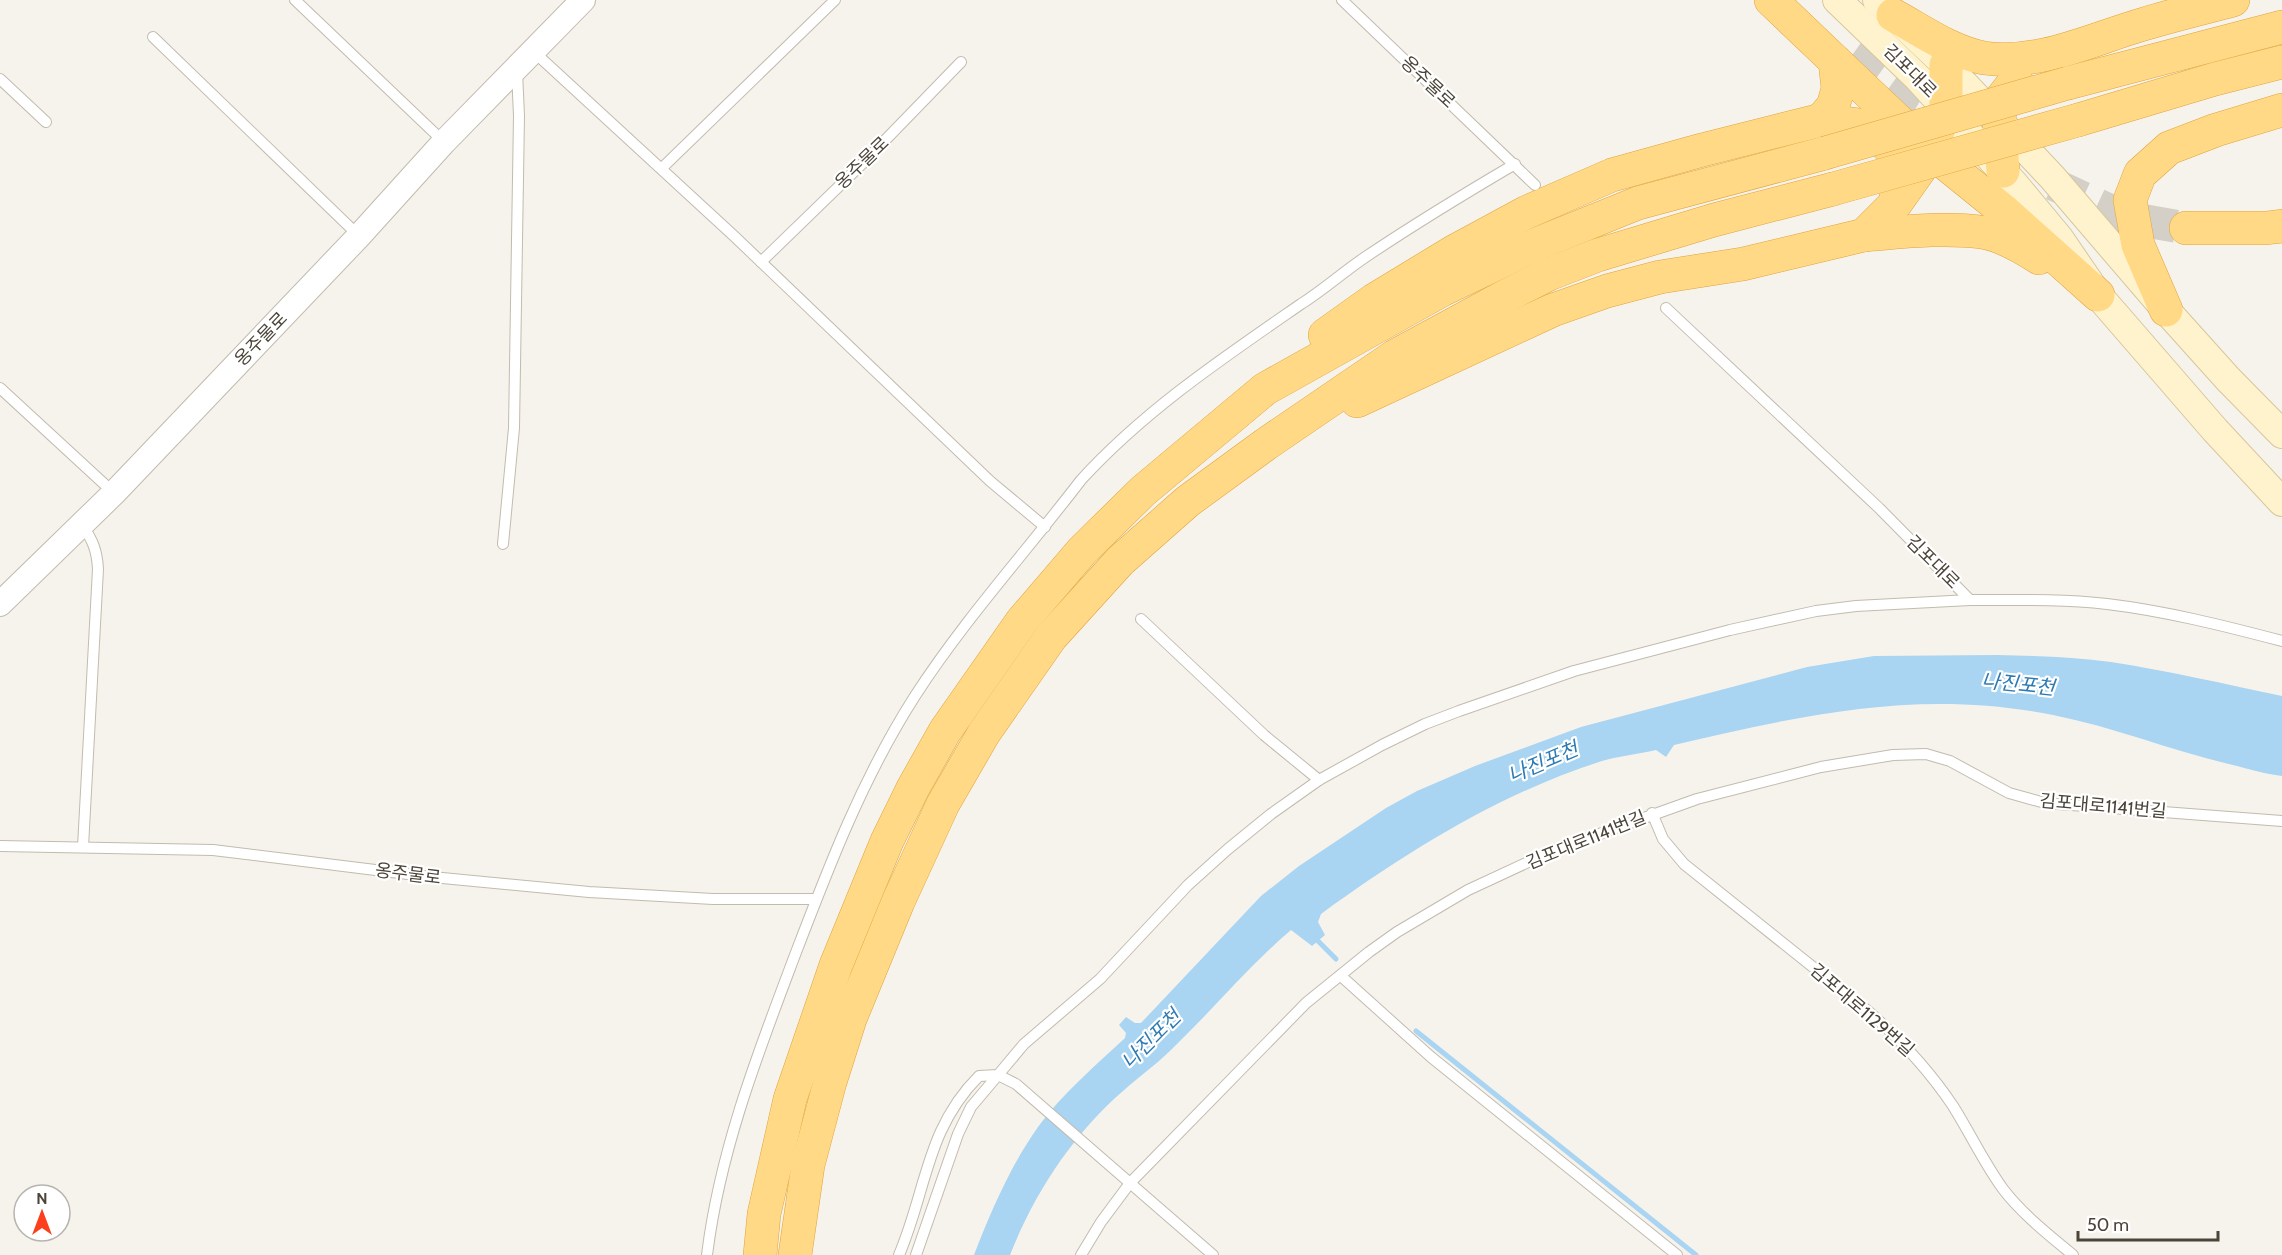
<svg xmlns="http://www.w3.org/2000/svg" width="2282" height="1255" font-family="Cabin,'Noto Sans KR',sans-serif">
	<rect width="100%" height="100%" fill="#f6f3ec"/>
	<path fill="#a9d4f2" d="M1997,655C2035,656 2074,657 2111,662C2169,671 2225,684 2282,696V776C2265,774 2249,769 2233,765C2172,751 2114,727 2053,715C1919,688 1804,715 1674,745L1666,757L1656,750C1638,754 1619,756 1602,761C1499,794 1408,851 1321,914L1318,922L1325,935L1312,946L1291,930C1250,965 1216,1006 1178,1043C1161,1061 1141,1075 1123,1091C1073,1134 1034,1194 1010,1255H974C991,1211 1011,1165 1038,1127C1062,1094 1095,1066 1125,1038L1126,1033L1119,1025L1126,1017L1135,1023H1141L1261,896L1299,866L1386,808L1417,791L1475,766L1581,727L1807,667L1874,656Z"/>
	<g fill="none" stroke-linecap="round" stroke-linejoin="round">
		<g stroke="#a9d4f2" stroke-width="5">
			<path d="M1314,937L1336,959"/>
			<path d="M1416,1031L1696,1255"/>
		</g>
		<g stroke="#d4d0c8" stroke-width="33" stroke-dasharray="33 16" stroke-linecap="butt">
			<path d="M1853,54L1916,99L1958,125"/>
			<path d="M2053,184L2124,217L2186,228"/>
		</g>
		<g stroke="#c2bbae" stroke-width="12">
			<g id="service">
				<path d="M295,0L444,142"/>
				<path d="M1342,0L1535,185"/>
				<path d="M153,37L359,236"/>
				<path d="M533,51L734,236L990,481L1045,527"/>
				<path d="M0,79L46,122"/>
				<path d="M662,168L835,0"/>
				<path d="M761,262L862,164L961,62"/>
				<path d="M1666,308L1879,508L1970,600C2016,600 2062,599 2107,604C2166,611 2225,626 2282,641"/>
				<path d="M0,388L114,493"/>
				<path d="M82,525C93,540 97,551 98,569L83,847"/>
				<path d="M503,544L514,428L519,116L517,71"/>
				<path d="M1141,619L1264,735L1319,780"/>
				<path d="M1652,813L1663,839L1684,864L1868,1011C1901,1040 1929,1070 1953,1106C1970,1133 1984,1163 2003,1189C2022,1214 2049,1235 2073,1255"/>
				<path d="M0,846L213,850L432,877L589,892L713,899H816"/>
				<path d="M1341,976L1431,1057L1677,1255"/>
				<path d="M707,1255C720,1150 758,1053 795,955C829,866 863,777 915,696C964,620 1026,552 1081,480C1145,410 1223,358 1301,304C1323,290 1342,273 1364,258C1413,225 1464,194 1515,164"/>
				<path d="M899,1255C927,1189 926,1129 979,1076L998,1075L1024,1044L1100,979L1188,885L1228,849L1271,814L1319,780L1382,745L1425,724L1459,711L1574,671L1730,630L1816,611L1856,606L1970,600"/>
				<path d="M916,1255L958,1134L971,1107L998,1075L1016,1084L1130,1183L1306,1003L1369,952L1397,932L1468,890L1552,851L1697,799L1821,767L1893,755L1926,754L1950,761L2009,793L2045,803L2282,821"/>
				<path d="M1081,1255L1101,1222L1130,1183L1213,1255"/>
			</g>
		</g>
		<g stroke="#c2bbae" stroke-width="26">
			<path id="tertiary" d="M0,604L114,493L359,236L444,142L583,0"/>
		</g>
		<g stroke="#d6c79b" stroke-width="30">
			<g id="secondary">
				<path d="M1837,0L1919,79L2015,185L2059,238L2098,295L2215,430L2282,502"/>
				<path d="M1877,0L1946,65L2052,177L2166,310L2228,379L2282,434"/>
			</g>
		</g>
		<g stroke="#e0a43c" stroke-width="34">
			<g id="trunk">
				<path d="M1771,0L1835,61L1838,89L1833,106L1821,120"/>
				<path d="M1893,15C1921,30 1951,52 1984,58C2039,66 2092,39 2144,24C2173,15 2203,8 2233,0"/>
				<path d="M1835,61L1931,152L2004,211L2098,295"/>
				<path d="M2068,83L2282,27"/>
				<path d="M2078,120L2215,79L2282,62"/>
				<path d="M2003,171L1999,121L2001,99L2016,80"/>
				<path d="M2186,228H2266L2282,226"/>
				<path d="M1864,235C1902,232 1943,227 1981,232C2002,235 2022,247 2039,258"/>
				<path d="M2166,310L2138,245L2130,200L2140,174L2169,148L2216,130L2282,110"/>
				<path d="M1325,335L1374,300L1453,252L1527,212L1612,175L1702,150L1821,120L1860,125L1880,138L1894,152L1899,169L1896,200"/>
				<path d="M1357,401L1553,310L1607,291L1660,277L1743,264L1864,235L1896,203L1930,155L1946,107V65"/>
				<path d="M760,1255L764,1214L790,1099L836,965L887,841L913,788L945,731L1022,621L1082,551L1143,491L1265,389L1442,290L1539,243L1638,203L1825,153"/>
				<path d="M795,1255L808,1165L830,1082L850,1019L898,902L943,804L984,733L1051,637L1120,561L1188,501L1266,444L1395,356L1502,298L1549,274L1598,255L1714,220L1833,189"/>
			</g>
		</g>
		<use href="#service" stroke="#fff" stroke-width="10"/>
		<use href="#tertiary" stroke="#fff" stroke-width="24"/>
		<use href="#secondary" stroke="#fff3cd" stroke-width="28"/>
		<use href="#trunk" stroke="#ffd985" stroke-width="33"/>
		<g stroke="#e0a43c" stroke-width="34" stroke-linecap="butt">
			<g id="trunk-bridge">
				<path d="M1825,153L2068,83"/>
				<path d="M1833,189L2078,120"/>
			</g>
		</g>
		<use href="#trunk-bridge" stroke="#ffd985" stroke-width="33"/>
	</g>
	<g text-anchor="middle" stroke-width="4.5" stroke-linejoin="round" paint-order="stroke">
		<g font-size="18" fill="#4b4439" stroke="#fff">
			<text transform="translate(1910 71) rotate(45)" y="6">김포대로</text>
			<text transform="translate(1428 82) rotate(43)" y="6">옹주물로</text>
			<text transform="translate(862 163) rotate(-44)" y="6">옹주물로</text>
			<text transform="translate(261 339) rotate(-46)" y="6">옹주물로</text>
			<text transform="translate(1933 562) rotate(45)" y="6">김포대로</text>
			<text transform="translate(2103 806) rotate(5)" y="6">김포대로1141번길</text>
			<text transform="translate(1586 840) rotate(-22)" y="6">김포대로1141번길</text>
			<text transform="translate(408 874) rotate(7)" y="6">옹주물로</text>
			<text transform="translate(1862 1010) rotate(41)" y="6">김포대로1129번길</text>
		</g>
		<g font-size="20" font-style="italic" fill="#2e7ab2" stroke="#fff">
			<text transform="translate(2018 684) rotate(6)" y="7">나진포천</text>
			<text transform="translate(1543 762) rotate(-23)" y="7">나진포천</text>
			<text transform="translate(1151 1039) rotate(-45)" y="7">나진포천</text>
		</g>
	</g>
	<g transform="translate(42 1213)"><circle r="28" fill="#ffffff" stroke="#b7b4b0" stroke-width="1.5"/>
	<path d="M0-4.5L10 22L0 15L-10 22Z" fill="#fc3f1d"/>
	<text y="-9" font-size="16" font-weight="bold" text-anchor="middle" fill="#4b4439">N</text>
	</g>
	<path d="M2078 1231v9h140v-9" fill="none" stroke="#4b4439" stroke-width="3"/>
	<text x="2087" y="1231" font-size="18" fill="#4b4439" stroke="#ffffff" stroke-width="4.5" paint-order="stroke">50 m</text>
</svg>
